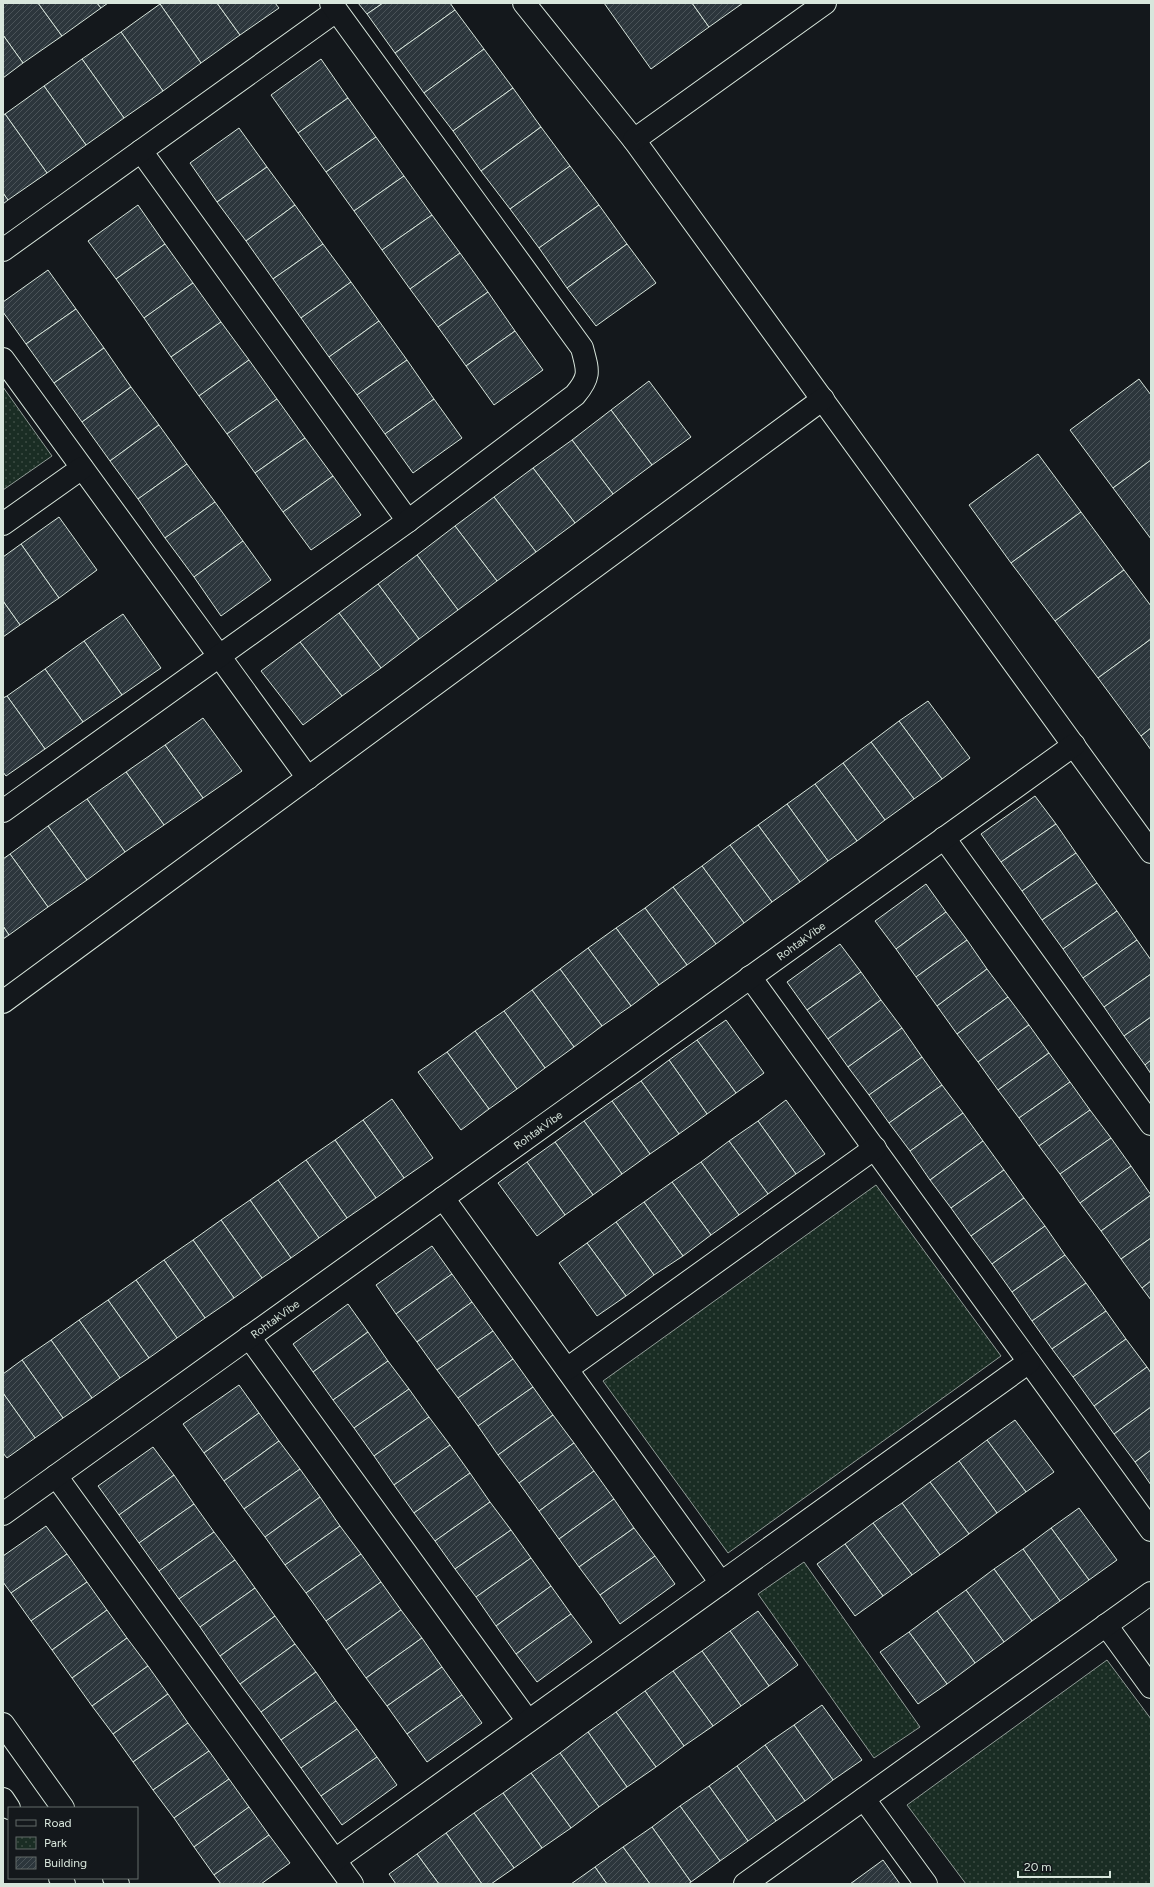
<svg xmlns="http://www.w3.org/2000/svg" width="1154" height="1887" font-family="Figtree,sans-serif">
	<defs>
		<pattern id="park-dots" width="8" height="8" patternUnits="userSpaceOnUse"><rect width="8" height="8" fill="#1a2d24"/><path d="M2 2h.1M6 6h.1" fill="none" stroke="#3b4b43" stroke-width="1.8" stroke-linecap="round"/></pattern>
		<pattern id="building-hatch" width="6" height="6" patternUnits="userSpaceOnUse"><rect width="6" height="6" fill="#2c363c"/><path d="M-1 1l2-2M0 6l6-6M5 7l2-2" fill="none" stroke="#4a5358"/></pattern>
	</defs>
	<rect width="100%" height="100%" fill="#14181c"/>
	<g fill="url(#park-dots)" stroke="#939e99">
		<path d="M3,387L52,456L3,490Z"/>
		<path d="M876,1185L1001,1356L728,1553L603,1381Z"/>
		<path d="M804,1562L920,1727L874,1758L758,1594Z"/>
		<path d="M1107,1660L1151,1719V1884H966L907,1805Z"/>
	</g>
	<g fill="url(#building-hatch)" stroke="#d8e6dc">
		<path d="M3,3H38L62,36L23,63L3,35Z"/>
		<path d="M38,3H97L101,8L62,36Z"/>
		<path d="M97,3H108L101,8Z"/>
		<path d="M161,3H217L240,35L201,63L160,4Z"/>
		<path d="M217,3H275L279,8L240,35Z"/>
		<path d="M358,3H383L367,14Z"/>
		<path d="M383,3H450L455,10L395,53L367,14Z"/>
		<path d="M604,3H692L709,27L651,69Z"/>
		<path d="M692,3H743L709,27Z"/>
		<path d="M160,4L201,63L163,91L121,32Z"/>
		<path d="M455,10L484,49L424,93L395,53Z"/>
		<path d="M121,32L163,91L124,118L82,59Z"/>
		<path d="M3,35L23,63L3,78Z"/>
		<path d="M484,49L513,88L453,131L424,93Z"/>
		<path d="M82,59L124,118L86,145L44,86Z"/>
		<path d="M321,59L348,98L298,133L271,95Z"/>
		<path d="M44,86L86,145L47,173L5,114Z"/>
		<path d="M513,88L541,127L481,171L453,131Z"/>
		<path d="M348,98L376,137L326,172L298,133Z"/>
		<path d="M5,114L47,173L8,200L3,193V115Z"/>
		<path d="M541,127L570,166L510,209L481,171Z"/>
		<path d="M239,128L267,167L217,202L190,163Z"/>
		<path d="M376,137L404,176L354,211L326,172Z"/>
		<path d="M570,166L599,205L539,248L510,209Z"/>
		<path d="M267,167L295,205L246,241L217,202Z"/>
		<path d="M404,176L432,215L382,250L354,211Z"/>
		<path d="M3,193L8,200L3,204Z"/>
		<path d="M138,205L165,244L116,279L88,241Z"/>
		<path d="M295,205L323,244L273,279L246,241Z"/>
		<path d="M599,205L627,244L567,288L539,248Z"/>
		<path d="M432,215L460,253L410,289L382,250Z"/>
		<path d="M165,244L193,283L144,318L116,279Z"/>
		<path d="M323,244L351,282L301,318L273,279Z"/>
		<path d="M627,244L656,283L596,326L567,288Z"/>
		<path d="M460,253L488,292L438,327L410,289Z"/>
		<path d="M48,270L76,309L26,344L3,312V302Z"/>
		<path d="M351,282L379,321L329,357L301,318Z"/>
		<path d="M193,283L221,322L171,357L144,318Z"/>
		<path d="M488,292L515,331L466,366L438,327Z"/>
		<path d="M76,309L104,348L54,383L26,344Z"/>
		<path d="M379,321L407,360L357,395L329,357Z"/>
		<path d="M221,322L249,360L199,396L171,357Z"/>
		<path d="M515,331L543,370L494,405L466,366Z"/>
		<path d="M104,348L131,387L82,422L54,383Z"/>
		<path d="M249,360L277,399L227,434L199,396Z"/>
		<path d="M407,360L434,399L385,434L357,395Z"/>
		<path d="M1139,379L1151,395V460L1113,488L1070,430Z"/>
		<path d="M649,381L691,437L652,465L611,410Z"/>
		<path d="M131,387L159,425L110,461L82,422Z"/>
		<path d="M277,399L305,438L255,473L227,434Z"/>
		<path d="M434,399L462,438L413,473L385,434Z"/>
		<path d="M611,410L652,465L613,494L572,440Z"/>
		<path d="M159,425L187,464L138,499L110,461Z"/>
		<path d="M305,438L333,476L283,512L255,473Z"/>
		<path d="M572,440L613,494L575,523L533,468Z"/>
		<path d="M1038,454L1081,512L1011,563L969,505Z"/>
		<path d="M1151,460V539L1113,488Z"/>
		<path d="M187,464L215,502L165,538L138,499Z"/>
		<path d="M533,468L575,523L536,552L494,497Z"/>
		<path d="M333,476L361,515L311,550L283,512Z"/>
		<path d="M494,497L536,552L497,581L455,526Z"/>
		<path d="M215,502L243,541L194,577L165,538Z"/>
		<path d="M1081,512L1124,570L1055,621L1011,563Z"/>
		<path d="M59,517L97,570L59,598L21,544Z"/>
		<path d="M455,526L497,581L458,610L417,555Z"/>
		<path d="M243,541L271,580L221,616L194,577Z"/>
		<path d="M21,544L59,598L20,625L3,601V557Z"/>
		<path d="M417,555L458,610L419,639L378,584Z"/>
		<path d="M1124,570L1151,606V639L1098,678L1055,621Z"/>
		<path d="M378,584L419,639L381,668L339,613Z"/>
		<path d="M3,601L20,625L3,637Z"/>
		<path d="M339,613L381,668L342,696L300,642Z"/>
		<path d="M123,614L161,668L122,695L84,641Z"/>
		<path d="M1151,639V728L1141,736L1098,678Z"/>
		<path d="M84,641L122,695L83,722L45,669Z"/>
		<path d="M300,642L342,696L303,725L261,671Z"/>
		<path d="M45,669L83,722L45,749L7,696Z"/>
		<path d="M7,696L45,749L6,776L3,772V698Z"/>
		<path d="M928,701L970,758L942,779L899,721Z"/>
		<path d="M203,718L242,771L203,798L165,745Z"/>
		<path d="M899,721L942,779L914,799L871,742Z"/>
		<path d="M1151,728V750L1141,736Z"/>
		<path d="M871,742L914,799L885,820L843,763Z"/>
		<path d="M165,745L203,798L164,825L126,772Z"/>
		<path d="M843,763L885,820L857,841L815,784Z"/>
		<path d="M126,772L164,825L125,852L87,799Z"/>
		<path d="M815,784L857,841L828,861L787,804Z"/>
		<path d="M1035,796L1056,824L1001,862L981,834Z"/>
		<path d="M87,799L125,852L87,880L48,826Z"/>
		<path d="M787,804L828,861L800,882L758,825Z"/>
		<path d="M1056,824L1076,853L1022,891L1001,862Z"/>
		<path d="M758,825L800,882L772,902L730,845Z"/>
		<path d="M48,826L87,880L48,907L10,854Z"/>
		<path d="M730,845L772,902L744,923L702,866Z"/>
		<path d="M1076,853L1097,883L1042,920L1022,891Z"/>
		<path d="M10,854L48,907L9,935L3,926V859Z"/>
		<path d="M702,866L744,923L716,944L673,887Z"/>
		<path d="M1097,883L1117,911L1063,949L1042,920Z"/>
		<path d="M926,884L946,912L896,949L875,921Z"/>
		<path d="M673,887L716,944L687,965L645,908Z"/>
		<path d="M645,908L687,965L659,985L616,928Z"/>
		<path d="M1117,911L1137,940L1083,978L1063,949Z"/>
		<path d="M946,912L967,940L916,977L896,949Z"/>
		<path d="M3,926L9,935L3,939Z"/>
		<path d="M616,928L659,985L631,1006L588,948Z"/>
		<path d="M967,940L987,969L937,1006L916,977Z"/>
		<path d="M1137,940L1151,960V974L1104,1007L1083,978Z"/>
		<path d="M840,944L861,972L807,1010L787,982Z"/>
		<path d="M588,948L631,1006L602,1026L560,969Z"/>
		<path d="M560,969L602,1026L574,1047L532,990Z"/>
		<path d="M987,969L1008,997L957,1034L937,1006Z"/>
		<path d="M861,972L881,1000L828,1039L807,1010Z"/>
		<path d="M1151,974V1017L1124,1036L1104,1007Z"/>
		<path d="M532,990L574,1047L545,1068L504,1011Z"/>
		<path d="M1008,997L1029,1025L978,1062L957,1034Z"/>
		<path d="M881,1000L902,1028L848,1067L828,1039Z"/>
		<path d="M504,1011L545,1068L517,1089L475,1031Z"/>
		<path d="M1151,1017V1060L1145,1065L1124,1036Z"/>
		<path d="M726,1020L764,1073L736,1093L697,1040Z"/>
		<path d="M1029,1025L1049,1053L998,1090L978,1062Z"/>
		<path d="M902,1028L922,1057L869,1095L848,1067Z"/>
		<path d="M475,1031L517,1089L489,1109L447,1052Z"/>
		<path d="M697,1040L736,1093L707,1114L669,1060Z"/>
		<path d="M447,1052L489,1109L461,1130L418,1072Z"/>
		<path d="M1049,1053L1070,1082L1019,1118L998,1090Z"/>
		<path d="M922,1057L942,1085L889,1123L869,1095Z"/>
		<path d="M669,1060L707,1114L679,1134L641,1081Z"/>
		<path d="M1151,1060V1074L1145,1065Z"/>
		<path d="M641,1081L679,1134L650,1154L612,1101Z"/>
		<path d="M1070,1082L1090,1110L1039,1146L1019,1118Z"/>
		<path d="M942,1085L963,1113L910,1151L889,1123Z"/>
		<path d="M392,1099L433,1158L404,1178L363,1120Z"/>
		<path d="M786,1100L825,1154L796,1174L758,1121Z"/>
		<path d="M612,1101L650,1154L622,1174L584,1121Z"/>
		<path d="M1090,1110L1111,1138L1060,1174L1039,1146Z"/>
		<path d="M963,1113L983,1141L930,1180L910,1151Z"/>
		<path d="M363,1120L404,1178L376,1198L335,1140Z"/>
		<path d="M584,1121L622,1174L593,1195L555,1142Z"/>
		<path d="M758,1121L796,1174L768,1194L729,1141Z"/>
		<path d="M1111,1138L1131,1166L1080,1203L1060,1174Z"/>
		<path d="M335,1140L376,1198L347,1218L306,1160Z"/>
		<path d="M729,1141L768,1194L739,1215L701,1162Z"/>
		<path d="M983,1141L1004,1170L951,1208L930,1180Z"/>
		<path d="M555,1142L593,1195L565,1215L527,1162Z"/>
		<path d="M306,1160L347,1218L319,1238L278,1180Z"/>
		<path d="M527,1162L565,1215L537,1236L498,1183Z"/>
		<path d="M701,1162L739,1215L711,1235L672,1182Z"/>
		<path d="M1131,1166L1151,1195L1101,1231L1080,1203Z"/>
		<path d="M1004,1170L1024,1198L971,1236L951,1208Z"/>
		<path d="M278,1180L319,1238L291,1258L250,1200Z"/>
		<path d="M672,1182L711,1235L683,1256L644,1202Z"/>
		<path d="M1151,1195V1238L1121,1259L1101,1231Z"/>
		<path d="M1024,1198L1045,1226L992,1264L971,1236Z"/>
		<path d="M250,1200L291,1258L262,1278L221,1220Z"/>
		<path d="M644,1202L683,1256L654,1275L616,1222Z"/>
		<path d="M221,1220L262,1278L234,1298L193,1240Z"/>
		<path d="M616,1222L654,1275L626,1296L587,1243Z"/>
		<path d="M1045,1226L1065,1255L1012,1292L992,1264Z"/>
		<path d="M1151,1238V1281L1142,1288L1121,1259Z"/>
		<path d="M193,1240L234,1298L205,1318L164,1260Z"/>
		<path d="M587,1243L626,1296L597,1316L559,1263Z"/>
		<path d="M432,1246L452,1274L396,1314L376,1285Z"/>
		<path d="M1065,1255L1086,1283L1032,1321L1012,1292Z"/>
		<path d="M164,1260L205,1318L177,1338L136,1280Z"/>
		<path d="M452,1274L472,1302L417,1342L396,1314Z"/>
		<path d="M136,1280L177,1338L149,1358L108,1300Z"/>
		<path d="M1151,1281V1300L1142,1288Z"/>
		<path d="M1086,1283L1106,1311L1052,1349L1032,1321Z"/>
		<path d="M108,1300L149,1358L120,1378L79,1320Z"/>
		<path d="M472,1302L493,1331L437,1370L417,1342Z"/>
		<path d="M348,1304L368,1332L313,1372L293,1344Z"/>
		<path d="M1106,1311L1126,1339L1073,1377L1052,1349Z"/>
		<path d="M79,1320L120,1378L92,1398L51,1340Z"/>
		<path d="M493,1331L513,1359L458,1398L437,1370Z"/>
		<path d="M368,1332L388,1361L333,1400L313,1372Z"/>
		<path d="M1126,1339L1147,1367L1094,1406L1073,1377Z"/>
		<path d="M51,1340L92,1398L63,1418L22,1360Z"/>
		<path d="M513,1359L533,1387L478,1426L458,1398Z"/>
		<path d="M22,1360L63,1418L35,1438L3,1393V1374Z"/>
		<path d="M388,1361L409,1389L354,1428L333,1400Z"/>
		<path d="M1147,1367L1151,1373V1407L1114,1434L1094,1406Z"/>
		<path d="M239,1385L259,1413L204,1453L183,1424Z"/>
		<path d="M533,1387L553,1415L498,1455L478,1426Z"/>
		<path d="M409,1389L429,1417L374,1456L354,1428Z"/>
		<path d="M3,1393L35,1438L7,1458L3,1453Z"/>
		<path d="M1151,1407V1450L1135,1462L1114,1434Z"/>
		<path d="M259,1413L279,1441L224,1481L204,1453Z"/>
		<path d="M553,1415L574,1443L519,1483L498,1455Z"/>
		<path d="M429,1417L450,1445L394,1485L374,1456Z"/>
		<path d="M1015,1420L1054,1472L1026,1492L987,1440Z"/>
		<path d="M987,1440L1026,1492L997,1513L959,1461Z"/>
		<path d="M279,1441L300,1469L244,1509L224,1481Z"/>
		<path d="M574,1443L594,1471L539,1511L519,1483Z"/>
		<path d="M450,1445L470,1473L414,1513L394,1485Z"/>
		<path d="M153,1447L174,1475L119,1515L98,1486Z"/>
		<path d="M1151,1450V1485L1135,1462Z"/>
		<path d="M959,1461L997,1513L969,1534L930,1482Z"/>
		<path d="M300,1469L320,1497L265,1537L244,1509Z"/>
		<path d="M594,1471L614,1499L559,1539L539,1511Z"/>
		<path d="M470,1473L490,1502L435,1541L414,1513Z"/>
		<path d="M174,1475L194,1504L139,1543L119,1515Z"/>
		<path d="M930,1482L969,1534L940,1555L902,1503Z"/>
		<path d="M320,1497L340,1526L285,1565L265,1537Z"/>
		<path d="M614,1499L634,1528L579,1567L559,1539Z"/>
		<path d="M490,1502L511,1530L455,1569L435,1541Z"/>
		<path d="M902,1503L940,1555L912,1575L873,1523Z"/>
		<path d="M194,1504L214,1532L159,1571L139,1543Z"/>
		<path d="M1079,1508L1117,1560L1089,1580L1051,1528Z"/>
		<path d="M873,1523L912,1575L883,1596L845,1544Z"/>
		<path d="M46,1526L67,1554L11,1593L3,1582V1556Z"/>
		<path d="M340,1526L361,1554L306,1593L285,1565Z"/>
		<path d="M634,1528L655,1556L600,1595L579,1567Z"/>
		<path d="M1051,1528L1089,1580L1060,1601L1023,1549Z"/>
		<path d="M511,1530L531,1558L476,1597L455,1569Z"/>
		<path d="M214,1532L235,1560L179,1599L159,1571Z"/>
		<path d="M845,1544L883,1596L855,1616L817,1564Z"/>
		<path d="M1023,1549L1060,1601L1032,1621L994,1569Z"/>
		<path d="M67,1554L87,1582L31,1621L11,1593Z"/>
		<path d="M361,1554L381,1582L326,1621L306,1593Z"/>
		<path d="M655,1556L675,1584L620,1624L600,1595Z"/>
		<path d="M531,1558L551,1586L496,1626L476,1597Z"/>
		<path d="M235,1560L255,1588L200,1627L179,1599Z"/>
		<path d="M994,1569L1032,1621L1004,1642L966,1590Z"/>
		<path d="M87,1582L107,1610L52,1650L31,1621Z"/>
		<path d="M381,1582L401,1610L346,1650L326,1621Z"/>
		<path d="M551,1586L571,1614L516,1654L496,1626Z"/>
		<path d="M255,1588L275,1616L220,1656L200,1627Z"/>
		<path d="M966,1590L1004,1642L975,1663L937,1611Z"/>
		<path d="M107,1610L127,1638L72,1678L52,1650Z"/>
		<path d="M401,1610L422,1638L366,1678L346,1650Z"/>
		<path d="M758,1611L798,1665L769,1686L730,1631Z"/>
		<path d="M937,1611L975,1663L947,1684L909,1632Z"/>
		<path d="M571,1614L592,1642L537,1682L516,1654Z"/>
		<path d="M275,1616L295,1644L240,1684L220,1656Z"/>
		<path d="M730,1631L769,1686L741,1706L702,1651Z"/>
		<path d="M909,1632L947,1684L918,1704L880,1652Z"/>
		<path d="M127,1638L148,1666L92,1706L72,1678Z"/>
		<path d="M422,1638L442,1667L387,1706L366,1678Z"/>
		<path d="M295,1644L316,1672L261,1712L240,1684Z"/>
		<path d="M702,1651L741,1706L713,1726L673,1671Z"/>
		<path d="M148,1666L168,1694L113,1734L92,1706Z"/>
		<path d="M442,1667L462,1695L407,1734L387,1706Z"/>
		<path d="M673,1671L713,1726L684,1746L645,1691Z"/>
		<path d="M316,1672L336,1701L281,1740L261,1712Z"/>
		<path d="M645,1691L684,1746L656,1767L616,1712Z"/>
		<path d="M168,1694L188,1723L133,1762L113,1734Z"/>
		<path d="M462,1695L482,1723L427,1762L407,1734Z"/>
		<path d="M336,1701L357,1729L301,1768L281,1740Z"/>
		<path d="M822,1705L862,1760L833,1780L794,1725Z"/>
		<path d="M616,1712L656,1767L627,1787L588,1732Z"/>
		<path d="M188,1723L209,1751L153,1790L133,1762Z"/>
		<path d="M794,1725L833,1780L805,1801L765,1745Z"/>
		<path d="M357,1729L377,1757L321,1796L301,1768Z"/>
		<path d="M588,1732L627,1787L599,1807L560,1753Z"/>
		<path d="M765,1745L805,1801L776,1821L737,1766Z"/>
		<path d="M209,1751L229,1779L174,1818L153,1790Z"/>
		<path d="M560,1753L599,1807L571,1828L531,1773Z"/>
		<path d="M377,1757L397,1785L342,1825L321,1796Z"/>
		<path d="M737,1766L776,1821L748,1841L709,1786Z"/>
		<path d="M531,1773L571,1828L542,1848L503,1793Z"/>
		<path d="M229,1779L249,1807L194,1847L174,1818Z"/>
		<path d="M709,1786L748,1841L720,1861L680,1806Z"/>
		<path d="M503,1793L542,1848L514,1868L474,1813Z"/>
		<path d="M680,1806L720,1861L691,1882L652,1827Z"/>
		<path d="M249,1807L269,1835L214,1875L194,1847Z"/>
		<path d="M474,1813L514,1868L491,1884H482L446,1833Z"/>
		<path d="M652,1827L691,1882L688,1884H650L623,1847Z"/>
		<path d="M446,1833L482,1884H439L417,1854Z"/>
		<path d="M269,1835L290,1863L261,1884H221L214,1875Z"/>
		<path d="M623,1847L650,1884H607L595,1867Z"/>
		<path d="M417,1854L439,1884H396L389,1874Z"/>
		<path d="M883,1860L900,1884H850Z"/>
		<path d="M595,1867L607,1884H571Z"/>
	</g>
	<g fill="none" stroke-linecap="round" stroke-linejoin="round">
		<g stroke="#d8e6dc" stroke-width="24">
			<g id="street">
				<path d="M524,3L634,140L1151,852"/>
				<path d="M634,140L825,3"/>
				<path d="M141,151L408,521"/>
				<path d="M3,250L336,11"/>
				<path d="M3,359L308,778"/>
				<path d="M3,524L82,468"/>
				<path d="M3,811L408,521L575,395C591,376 588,371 582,348L331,3"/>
				<path d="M944,838L1151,1124"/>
				<path d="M750,977L1151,1530"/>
				<path d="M3,1002L823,399"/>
				<path d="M443,1198L721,1583"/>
				<path d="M249,1337L528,1721"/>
				<path d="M567,1369L875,1148"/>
				<path d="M56,1476L352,1884"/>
				<path d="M3,1514L1074,745"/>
				<path d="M1106,1625L1151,1687"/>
				<path d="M864,1799L926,1884"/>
				<path d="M335,1860L1029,1362"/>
				<path d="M745,1884L1151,1593"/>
			</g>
		</g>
		<g stroke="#d8e6dc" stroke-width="24">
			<g id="secondary">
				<path d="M3,1724L63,1808"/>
				<path d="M3,1799L9,1808"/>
				<path d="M60,1878L64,1884"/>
				<path d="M114,1878L118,1884"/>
			</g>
		</g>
		<use href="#street" stroke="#14181c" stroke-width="22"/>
		<use href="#secondary" stroke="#14181c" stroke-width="22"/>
	</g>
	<g text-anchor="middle" stroke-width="3" stroke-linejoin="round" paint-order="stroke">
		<g font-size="11" fill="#d8e6dc" stroke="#14181c">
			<text transform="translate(801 941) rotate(-36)" y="4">RohtakVibe</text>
			<text transform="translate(538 1130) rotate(-36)" y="4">RohtakVibe</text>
			<text transform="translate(275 1319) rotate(-36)" y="4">RohtakVibe</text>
		</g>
	</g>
	<rect width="1154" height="1887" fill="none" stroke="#d8e6dc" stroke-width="8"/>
	<rect x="8" y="1807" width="130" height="72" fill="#14181c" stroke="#626a69"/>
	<rect x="16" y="1820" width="20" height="6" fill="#14181c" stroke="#626a69"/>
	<text x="44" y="1827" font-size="12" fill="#d8e6dc">Road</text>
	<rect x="16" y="1837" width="20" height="12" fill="url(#park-dots)" stroke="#626a69"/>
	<text x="44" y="1847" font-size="12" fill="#d8e6dc">Park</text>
	<rect x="16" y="1857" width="20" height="12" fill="url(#building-hatch)" stroke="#626a69"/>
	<text x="44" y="1867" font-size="12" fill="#d8e6dc">Building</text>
	<path d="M1018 1871v6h92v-6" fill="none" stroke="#d8e6dc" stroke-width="2"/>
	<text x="1024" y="1871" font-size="12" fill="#d8e6dc" stroke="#14181c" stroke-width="3" paint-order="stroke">20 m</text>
</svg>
